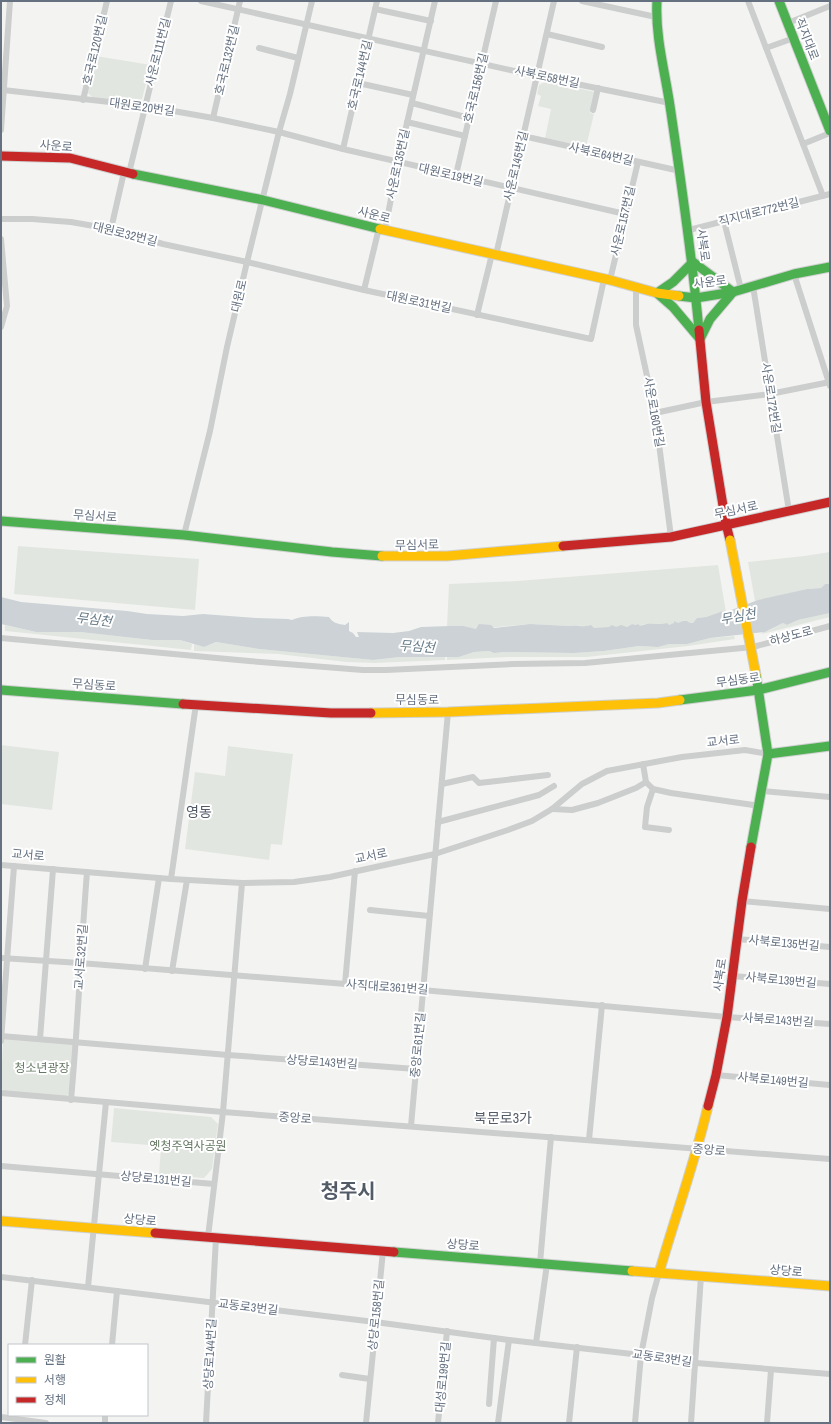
<svg xmlns="http://www.w3.org/2000/svg" width="831" height="1424" font-family="'Archivo Narrow','Noto Sans KR',sans-serif">
	<rect width="100%" height="100%" fill="#f3f4f2"/>
	<g fill="#e2e6e0">
		<path d="M96,56L151,65L142,99L137,103L93,98L88,93Z"/>
		<path d="M547,81L595,92L590,113L594,114L586,147L545,138L551,109L538,106L541,96L537,94L539,85Z"/>
		<path d="M18,546L199,559L195,610L14,594Z"/>
		<path d="M830,552V584H825L821,588L807,589L755,601L748,562L804,556Z"/>
		<path d="M718,565L726,612L723,611L706,617L697,618L693,623H676L669,625L644,624L640,626L632,624L627,627L594,628L575,625L569,626L530,624L476,629L447,626L449,584L517,581Z"/>
		<path d="M830,613V617L762,634L761,633L770,630L783,623L787,625L798,620Z"/>
		<path d="M5,625L36,632H80L152,640H180L192,644L191,650L5,631Z"/>
		<path d="M734,636L735,639L688,646L587,657H508L447,660V657H459L474,652L489,651L494,653L504,652L574,653L604,651L639,646L658,647L669,644H687L710,638Z"/>
		<path d="M216,642L259,649L373,660L400,657H445V660L375,663L346,662L278,654L194,651V644L204,647Z"/>
		<path d="M1,745L59,752L52,810L1,804Z"/>
		<path d="M228,746L293,754L282,845L271,844L269,860L185,849L195,772L225,776Z"/>
		<path d="M3,1038L74,1044L70,1092L65,1098L7,1093L1,1088Z"/>
		<path d="M114,1108L211,1117L218,1124L212,1169L204,1178L159,1175L161,1146L111,1142Z"/>
	</g>
	<path fill="#ccd2d5" d="M825,584H830V613L798,620L787,625L783,623L765,632L710,638L687,644H669L658,647L639,646L604,651L574,653L504,652L494,653L489,651L474,652L459,657H400L373,660L259,649L216,642L204,647L180,640H152L80,632H36L1,624V597L21,602L127,611L147,614L183,616L203,614L257,618L288,619L292,620C302,615 318,616 329,617C333,623 338,624 345,625L349,622V631L353,633L356,637H359L357,632L393,633L409,631L421,627L450,626H463L476,629L479,624L491,625L494,628L530,624L569,626C577,624 584,628 591,625L594,628L609,627L612,625L616,627L621,625L627,627L632,624L636,625L638,624L640,626C650,621 659,626 667,623L669,625L674,623V621L678,623L683,621H687L690,623H693L697,618L706,617L723,611L726,612L758,600L807,589L821,588Z"/>
	<g fill="none" stroke-linecap="round" stroke-linejoin="round">
		<g stroke="#cfd0d0" stroke-width="11">
			<g id="fast">
				<path d="M657,1C655,36 665,72 670,106C681,181 692,255 699,330"/>
				<path d="M779,1L830,131"/>
				<path d="M133,174L263,200L380,229"/>
				<path d="M693,262L733,292L710,319L700,339L673,307L657,293L673,282Z"/>
				<path d="M679,296L696,298L733,292L794,274L830,267"/>
				<path d="M1,521L184,535L332,552L382,556"/>
				<path d="M1,690L183,704"/>
				<path d="M680,700L758,690L830,672"/>
				<path d="M768,754L830,746"/>
				<path d="M751,847L768,754L756,675"/>
				<path d="M394,1252L632,1271"/>
			</g>
		</g>
		<g stroke="#cfd0d0" stroke-width="11">
			<g id="slow">
				<path d="M380,229L610,280L657,293L679,296"/>
				<path d="M382,556H447L563,546"/>
				<path d="M371,713L448,712L658,703L680,700"/>
				<path d="M1,1221L155,1233"/>
				<path d="M632,1271L830,1286"/>
				<path d="M659,1273C675,1217 695,1162 708,1106"/>
			</g>
		</g>
		<g stroke="#cfd0d0" stroke-width="11">
			<g id="jam">
				<path d="M1,156L70,158L133,174"/>
				<path d="M699,330L706,402L726,524L730,540"/>
				<path d="M563,546L671,537L830,502"/>
				<path d="M183,704L331,713H371"/>
				<path d="M708,1106L716,1075L727,1017L742,901L751,847"/>
				<path d="M155,1233L394,1252"/>
			</g>
		</g>
		<g stroke="#cccdcd" stroke-width="6">
			<path d="M201,1L537,76L670,103"/>
			<path d="M582,1L656,17"/>
			<path d="M748,1L823,196"/>
			<path d="M375,9L431,21"/>
			<path d="M788,23L830,6"/>
			<path d="M547,34L602,47"/>
			<path d="M259,48L298,58"/>
			<path d="M766,48L794,38"/>
			<path d="M358,83L413,95"/>
			<path d="M3,90L145,106L213,118L279,132L343,149L625,214"/>
			<path d="M83,100L107,1"/>
			<path d="M412,103L469,118"/>
			<path d="M593,110L598,88"/>
			<path d="M213,118L240,1"/>
			<path d="M407,122L465,136"/>
			<path d="M1,130L10,1"/>
			<path d="M523,136L680,171"/>
			<path d="M803,144L830,133"/>
			<path d="M343,149L377,1"/>
			<path d="M129,173L171,1"/>
			<path d="M456,175L496,1"/>
			<path d="M1,219H32L71,222L111,229L163,244L247,262L364,290L591,339L604,279"/>
			<path d="M724,221L741,289"/>
			<path d="M111,229L124,172"/>
			<path d="M385,230L398,162L435,1"/>
			<path d="M689,230L830,194"/>
			<path d="M1,239L7,306L1,327"/>
			<path d="M496,255L554,1"/>
			<path d="M794,274L830,386"/>
			<path d="M610,280L638,162"/>
			<path d="M753,286L789,511"/>
			<path d="M636,287V325L655,413L671,537"/>
			<path d="M364,290L379,228"/>
			<path d="M477,315L492,254"/>
			<path d="M655,413L706,402L770,394L830,382"/>
			<path d="M184,535L210,431L227,347L247,262L279,132L290,94L312,1"/>
			<path d="M1,638L249,661L363,670H386L513,664L585,663L753,647L830,626"/>
			<path d="M643,764L646,782L653,789L671,793L760,806"/>
			<path d="M442,784L473,777L479,783L548,775"/>
			<path d="M653,789L647,807L645,827L669,830"/>
			<path d="M762,791L830,797"/>
			<path d="M552,809L572,810L598,803L636,788L646,782"/>
			<path d="M438,822L539,795L554,786"/>
			<path d="M1,865L171,879L242,883L294,882L330,877L435,854L508,830L532,821L552,809L582,784L607,771L682,757L745,750L768,754"/>
			<path d="M171,879L196,704"/>
			<path d="M742,901L830,909"/>
			<path d="M370,910L429,916"/>
			<path d="M737,939L830,947"/>
			<path d="M1,958L80,963L422,990L727,1017L830,1024"/>
			<path d="M145,969L159,878"/>
			<path d="M172,971L187,880"/>
			<path d="M732,976L830,984"/>
			<path d="M345,984L355,871"/>
			<path d="M1,1036L228,1055L416,1069"/>
			<path d="M40,1039L53,869"/>
			<path d="M1,1041L14,866"/>
			<path d="M716,1075L830,1085"/>
			<path d="M1,1093L223,1112L830,1159"/>
			<path d="M71,1100C78,1024 81,948 87,872"/>
			<path d="M411,1126L448,712"/>
			<path d="M589,1140L602,1005"/>
			<path d="M1,1166L214,1184"/>
			<path d="M208,1237L223,1112L242,883"/>
			<path d="M540,1263L551,1137"/>
			<path d="M1,1277L375,1322L509,1340L641,1355L696,1363L830,1374"/>
			<path d="M88,1287L106,1102"/>
			<path d="M536,1343L547,1264"/>
			<path d="M25,1345L32,1280"/>
			<path d="M112,1345L117,1291"/>
			<path d="M342,1375L370,1379"/>
			<path d="M489,1404L494,1338"/>
			<path d="M1,1417L46,1423"/>
			<path d="M105,1423V1415"/>
			<path d="M206,1423L216,1238"/>
			<path d="M366,1423L383,1251"/>
			<path d="M438,1423L447,1331"/>
			<path d="M498,1423L509,1340"/>
			<path d="M569,1423L577,1347"/>
			<path d="M635,1423L641,1355L652,1298L659,1273"/>
			<path d="M691,1423L701,1276"/>
			<path d="M767,1423L771,1370"/>
		</g>
		<use href="#fast" stroke="#4caf50" stroke-width="9"/>
		<use href="#slow" stroke="#ffc107" stroke-width="9"/>
		<use href="#jam" stroke="#c62828" stroke-width="9"/>
		<g stroke="#cfd0d0" stroke-width="11" stroke-linecap="butt">
			<path id="slow-bridge" d="M730,540L756,675"/>
		</g>
		<use href="#slow-bridge" stroke="#ffc107" stroke-width="9"/>
	</g>
	<g text-anchor="middle" stroke-width="4" stroke-linejoin="round" paint-order="stroke">
		<g font-size="12" fill="#657181" stroke="#fff">
			<text transform="translate(807 39) rotate(69)" y="4">직지대로</text>
			<text transform="translate(95 50) rotate(-77)" y="4">호국로120번길</text>
			<text transform="translate(158 52) rotate(-76)" y="4">사운로111번길</text>
			<text transform="translate(227 60) rotate(-77)" y="4">호국로132번길</text>
			<text transform="translate(360 75) rotate(-77)" y="4">호국로144번길</text>
			<text transform="translate(547 77) rotate(12)" y="4">사북로58번길</text>
			<text transform="translate(476 88) rotate(-77)" y="4">호국로156번길</text>
			<text transform="translate(142 107) rotate(8)" y="4">대원로20번길</text>
			<text transform="translate(56 146) rotate(4)" y="4">사운로</text>
			<text transform="translate(601 154) rotate(13)" y="4">사북로64번길</text>
			<text transform="translate(398 164) rotate(-78)" y="4">사운로135번길</text>
			<text transform="translate(516 166) rotate(-77)" y="4">사운로145번길</text>
			<text transform="translate(451 175) rotate(13)" y="4">대원로19번길</text>
			<text transform="translate(759 212) rotate(-14)" y="4">직지대로772번길</text>
			<text transform="translate(374 215) rotate(14)" y="4">사운로</text>
			<text transform="translate(623 221) rotate(-77)" y="4">사운로157번길</text>
			<text transform="translate(125 234) rotate(14)" y="4">대원로32번길</text>
			<text transform="translate(703 245) rotate(82)" y="4">사북로</text>
			<text transform="translate(710 282) rotate(-7)" y="4">사운로</text>
			<text transform="translate(239 296) rotate(-77)" y="4">대원로</text>
			<text transform="translate(419 302) rotate(12)" y="4">대원로31번길</text>
			<text transform="translate(771 398) rotate(81)" y="4">사운로172번길</text>
			<text transform="translate(654 412) rotate(80)" y="4">사운로160번길</text>
			<text transform="translate(736 510) rotate(-12)" y="4">무심서로</text>
			<text transform="translate(95 516) rotate(4)" y="4">무심서로</text>
			<text transform="translate(417 545) rotate(-1)" y="4">무심서로</text>
			<text transform="translate(791 636) rotate(-15)" y="4">하상도로</text>
			<text transform="translate(738 680) rotate(-8)" y="4">무심동로</text>
			<text transform="translate(94 685) rotate(4)" y="4">무심동로</text>
			<text x="417" y="704">무심동로</text>
			<text transform="translate(723 741) rotate(-6)" y="4">교서로</text>
			<text transform="translate(28 855) rotate(5)" y="4">교서로</text>
			<text transform="translate(371 856) rotate(-12)" y="4">교서로</text>
			<text transform="translate(784 943) rotate(5)" y="4">사북로135번길</text>
			<text transform="translate(81 957) rotate(-86)" y="4">교서로32번길</text>
			<text transform="translate(720 975) rotate(-82)" y="4">사북로</text>
			<text transform="translate(781 980) rotate(5)" y="4">사북로139번길</text>
			<text transform="translate(387 987) rotate(4)" y="4">사직대로361번길</text>
			<text transform="translate(778 1020) rotate(4)" y="4">사북로143번길</text>
			<text transform="translate(418 1045) rotate(-85)" y="4">중앙로61번길</text>
			<text transform="translate(322 1062) rotate(4)" y="4">상당로143번길</text>
			<text transform="translate(773 1080) rotate(5)" y="4">사북로149번길</text>
			<text transform="translate(295 1118) rotate(4)" y="4">중앙로</text>
			<text transform="translate(709 1150) rotate(4)" y="4">중앙로</text>
			<text transform="translate(156 1179) rotate(5)" y="4">상당로131번길</text>
			<text transform="translate(140 1220) rotate(5)" y="4">상당로</text>
			<text transform="translate(463 1245) rotate(4)" y="4">상당로</text>
			<text transform="translate(786 1271) rotate(5)" y="4">상당로</text>
			<text transform="translate(248 1307) rotate(7)" y="4">교동로3번길</text>
			<text transform="translate(376 1315) rotate(-84)" y="4">상당로158번길</text>
			<text transform="translate(210 1354) rotate(-87)" y="4">상당로144번길</text>
			<text transform="translate(662 1358) rotate(8)" y="4">교동로3번길</text>
			<text transform="translate(443 1377) rotate(-85)" y="4">대성로199번길</text>
		</g>
		<g font-size="12" fill="#657863" stroke="#fff">
			<text x="42" y="1072">청소년광장</text>
			<text x="188" y="1150">옛청주역사공원</text>
		</g>
		<g font-size="13" font-style="italic" fill="#657985" stroke="#fff">
			<text transform="translate(738 616) rotate(-11)" y="5">무심천</text>
			<text transform="translate(94 619) rotate(7)" y="5">무심천</text>
			<text transform="translate(417 646) rotate(4)" y="5">무심천</text>
		</g>
		<g font-size="14" fill="#525b66" stroke="#fff">
			<text x="199" y="817">영동</text>
			<text x="503" y="1123">북문로3가</text>
		</g>
		<g font-size="20" font-weight="bold" fill="#525b66" stroke="#fff">
			<text x="348" y="1198">청주시</text>
		</g>
	</g>
	<rect width="831" height="1424" fill="none" stroke="#657181" stroke-width="4"/>
	<rect x="8" y="1344" width="140" height="72" fill="#ffffff" stroke="#c1c6cd"/>
	<rect x="16" y="1357" width="20" height="6" fill="#4caf50" stroke="#c1c6cd"/>
	<text x="44" y="1364" font-size="12" fill="#657181">원활</text>
	<rect x="16" y="1377" width="20" height="6" fill="#ffc107" stroke="#c1c6cd"/>
	<text x="44" y="1384" font-size="12" fill="#657181">서행</text>
	<rect x="16" y="1397" width="20" height="6" fill="#c62828" stroke="#c1c6cd"/>
	<text x="44" y="1404" font-size="12" fill="#657181">정체</text>
</svg>
